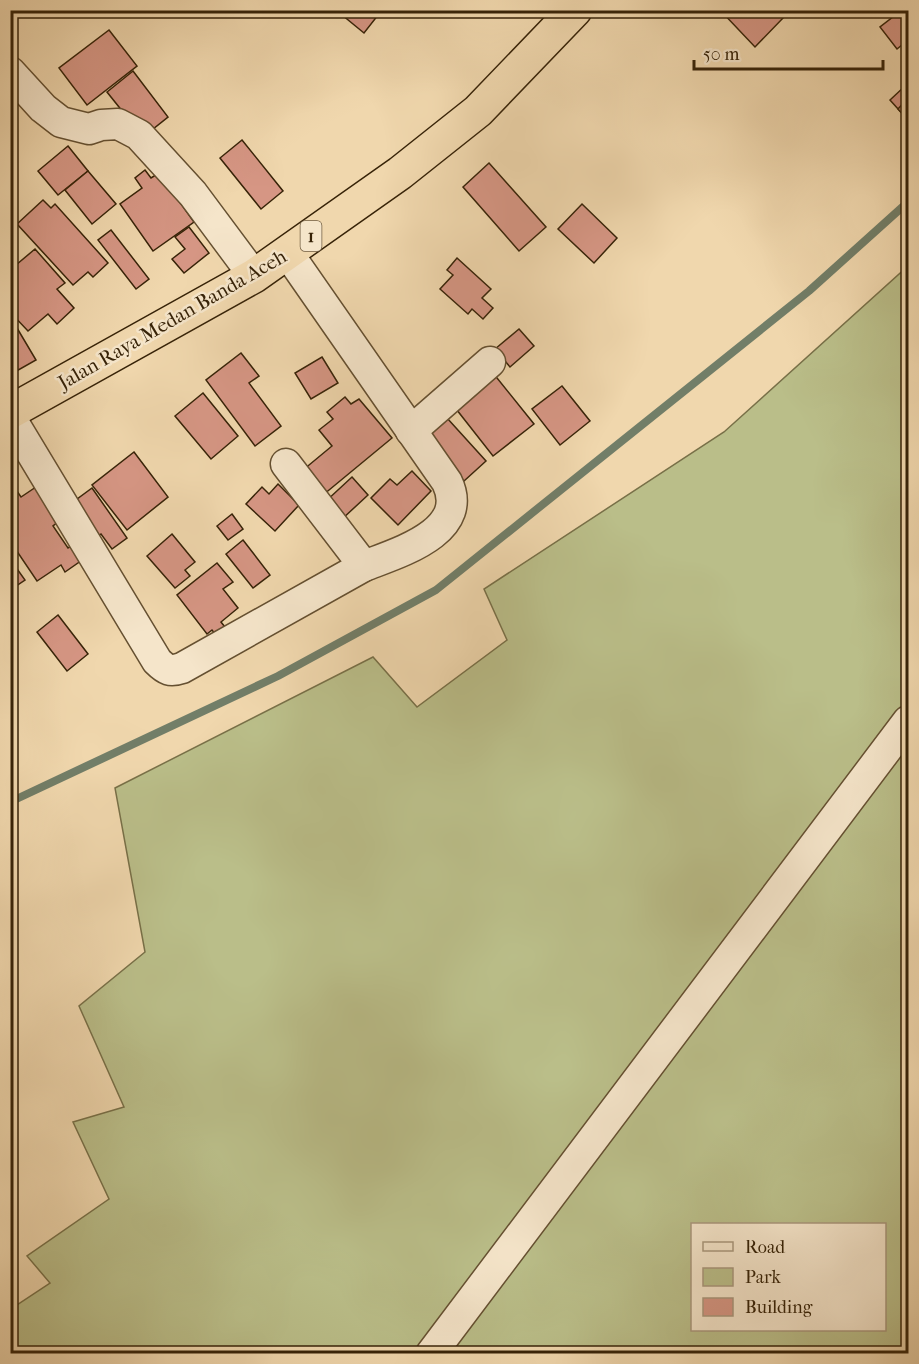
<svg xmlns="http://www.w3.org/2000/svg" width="919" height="1364" font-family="'IM FELL French Canon',serif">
	<rect width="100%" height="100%" fill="#f0d7ad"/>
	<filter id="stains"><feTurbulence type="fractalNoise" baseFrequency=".00333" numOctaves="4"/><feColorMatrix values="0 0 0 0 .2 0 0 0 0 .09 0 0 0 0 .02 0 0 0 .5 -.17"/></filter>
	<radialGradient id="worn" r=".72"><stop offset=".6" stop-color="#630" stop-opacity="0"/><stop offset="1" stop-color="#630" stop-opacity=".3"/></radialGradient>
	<path fill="#babe89" stroke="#787048" stroke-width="1.5" fill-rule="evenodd" d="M908,266V1353L11,1354V1309L50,1283L27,1256L109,1199L73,1122L124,1107L79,1006L145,952L115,788L373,657L417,707L507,640L484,589L724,432ZM692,1224H884V1330H692Z"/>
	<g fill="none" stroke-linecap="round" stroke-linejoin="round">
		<path stroke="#727e68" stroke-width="8" d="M10,802L278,676L436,590L809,291L908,202"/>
	</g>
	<g fill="#d69684" stroke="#372308" stroke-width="1.5">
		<path d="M336,10H382L364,33Z"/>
		<path d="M720,10H778L784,17L755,47Z"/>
		<path d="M902,10H908V40L897,49L880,27Z"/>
		<path d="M109,30L137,66L87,105L59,68Z"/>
		<path d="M133,71L168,117L143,137L107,92Z"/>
		<path d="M905,86L908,89V120L890,100Z"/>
		<path d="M908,98V120L898,109Z"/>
		<path d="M242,140L283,191L261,209L220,158Z"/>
		<path d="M68,146L88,171L58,195L38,171Z"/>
		<path d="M489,163L546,227L519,251L463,187Z"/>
		<path d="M145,170L151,178L159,173L194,222L153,251L120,204L142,188L135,178Z"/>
		<path d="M88,171L116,204L92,224L65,190Z"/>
		<path d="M43,200L51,208L55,204L108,263L93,277L88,272L73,285L17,224Z"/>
		<path d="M582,204L617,238L594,263L558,229Z"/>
		<path d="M189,227L209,253L184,273L172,259L185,249L175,237Z"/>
		<path d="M111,230L149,279L136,289L98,240Z"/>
		<path d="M35,249L65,283L57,289L74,308L57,324L48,314L28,331L10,312V270Z"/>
		<path d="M457,258L491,289L482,298L493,308L483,319L472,309L468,314L440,289L453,275L447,270Z"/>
		<path d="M17,328L36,360L13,373L10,369V331Z"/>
		<path d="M519,329L534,346L510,367L495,349Z"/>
		<path d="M241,353L259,376L249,383L281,426L255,446L206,380Z"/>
		<path d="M322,357L338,383L311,399L295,373Z"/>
		<path d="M493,373L534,424L493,456L453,405Z"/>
		<path d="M562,386L590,421L560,445L532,409Z"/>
		<path d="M203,393L238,436L211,459L175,416Z"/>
		<path d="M345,397L351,404L359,399L392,438L323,495L303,470L332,446L319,430L333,419L327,412Z"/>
		<path d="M447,418L486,461L464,481L425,439Z"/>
		<path d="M134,452L168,497L127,530L92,485Z"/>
		<path d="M412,471L431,491L398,525L371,498L390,479L397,485Z"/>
		<path d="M352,477L368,495L341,520L325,502Z"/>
		<path d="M10,481L21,497L36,487L59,521L53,526L68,548L76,543L85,558L65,572L61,565L37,581L10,541V512L13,510L10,506Z"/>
		<path d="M278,484L299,505L275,531L246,504L262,487L269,494Z"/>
		<path d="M92,488L127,538L112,549L101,534L89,542L65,508Z"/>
		<path d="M232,514L243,529L228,540L217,526Z"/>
		<path d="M172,534L195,562L185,570L190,576L175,588L147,556Z"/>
		<path d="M243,540L270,575L253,588L226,554Z"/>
		<path d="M10,559L25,580L10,590Z"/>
		<path d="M217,563L233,582L223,589L238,608L221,622L233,637L224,645L212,630L207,634L177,595Z"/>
		<path d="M58,615L88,654L67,671L37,632Z"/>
	</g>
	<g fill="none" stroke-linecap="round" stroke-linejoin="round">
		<g stroke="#655031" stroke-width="33">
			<g id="minor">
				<path d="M10,72L43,108L61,122L89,129L101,125L118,124L139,135L193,194L254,276"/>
				<path d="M10,417L157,661C166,670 170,672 182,668L364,566"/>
				<path d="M411,431L490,362"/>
				<path d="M286,464L364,566C397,553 471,532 447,482L287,252"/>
				<path d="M431,1354L908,721"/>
			</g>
		</g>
		<g stroke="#372308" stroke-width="36">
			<path id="highway" d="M10,412L254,276L400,173L478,111L575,10"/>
		</g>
		<use href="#minor" stroke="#f5e5ca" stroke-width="30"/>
		<use href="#highway" stroke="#f0d7ad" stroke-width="33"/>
	</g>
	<g text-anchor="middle" stroke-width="5" stroke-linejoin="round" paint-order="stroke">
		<rect fill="#f5e5ca" stroke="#705d42" stroke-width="1.5" x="300.5" y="221" width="21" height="30" rx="4.5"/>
		<g font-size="18" font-weight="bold" fill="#372308">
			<text x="311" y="242">1</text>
		</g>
		<g font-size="20" fill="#372308" stroke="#f5e5ca">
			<text transform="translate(172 319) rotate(-30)" y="7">Jalan Raya Medan Banda Aceh</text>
		</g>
	</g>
	<rect width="919" height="1364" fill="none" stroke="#f0d7ad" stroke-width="36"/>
	<rect x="12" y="12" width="895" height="1340" fill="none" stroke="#372308" stroke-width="3"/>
	<rect x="18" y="18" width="883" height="1328" fill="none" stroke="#372308" stroke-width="1.5"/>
	<rect x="691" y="1223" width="195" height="108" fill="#f5e5ca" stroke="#a9977c" stroke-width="1.5"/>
	<rect x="703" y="1242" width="30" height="9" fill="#f5e5ca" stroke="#a9977c" stroke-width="1.5"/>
	<text x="745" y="1253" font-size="18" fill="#372308">Road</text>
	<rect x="703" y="1268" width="30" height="18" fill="#babe89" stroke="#a9977c" stroke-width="1.5"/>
	<text x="745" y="1283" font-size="18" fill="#372308">Park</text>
	<rect x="703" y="1298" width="30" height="18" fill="#d69684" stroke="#a9977c" stroke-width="1.5"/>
	<text x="745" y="1313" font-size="18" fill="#372308">Building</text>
	<path d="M694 60v9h189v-9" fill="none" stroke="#372308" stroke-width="3"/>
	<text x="703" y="60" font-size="18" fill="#372308" stroke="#f5e5ca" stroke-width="4.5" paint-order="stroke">50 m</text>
	<rect width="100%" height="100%" filter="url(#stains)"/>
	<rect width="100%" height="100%" fill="url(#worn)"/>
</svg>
